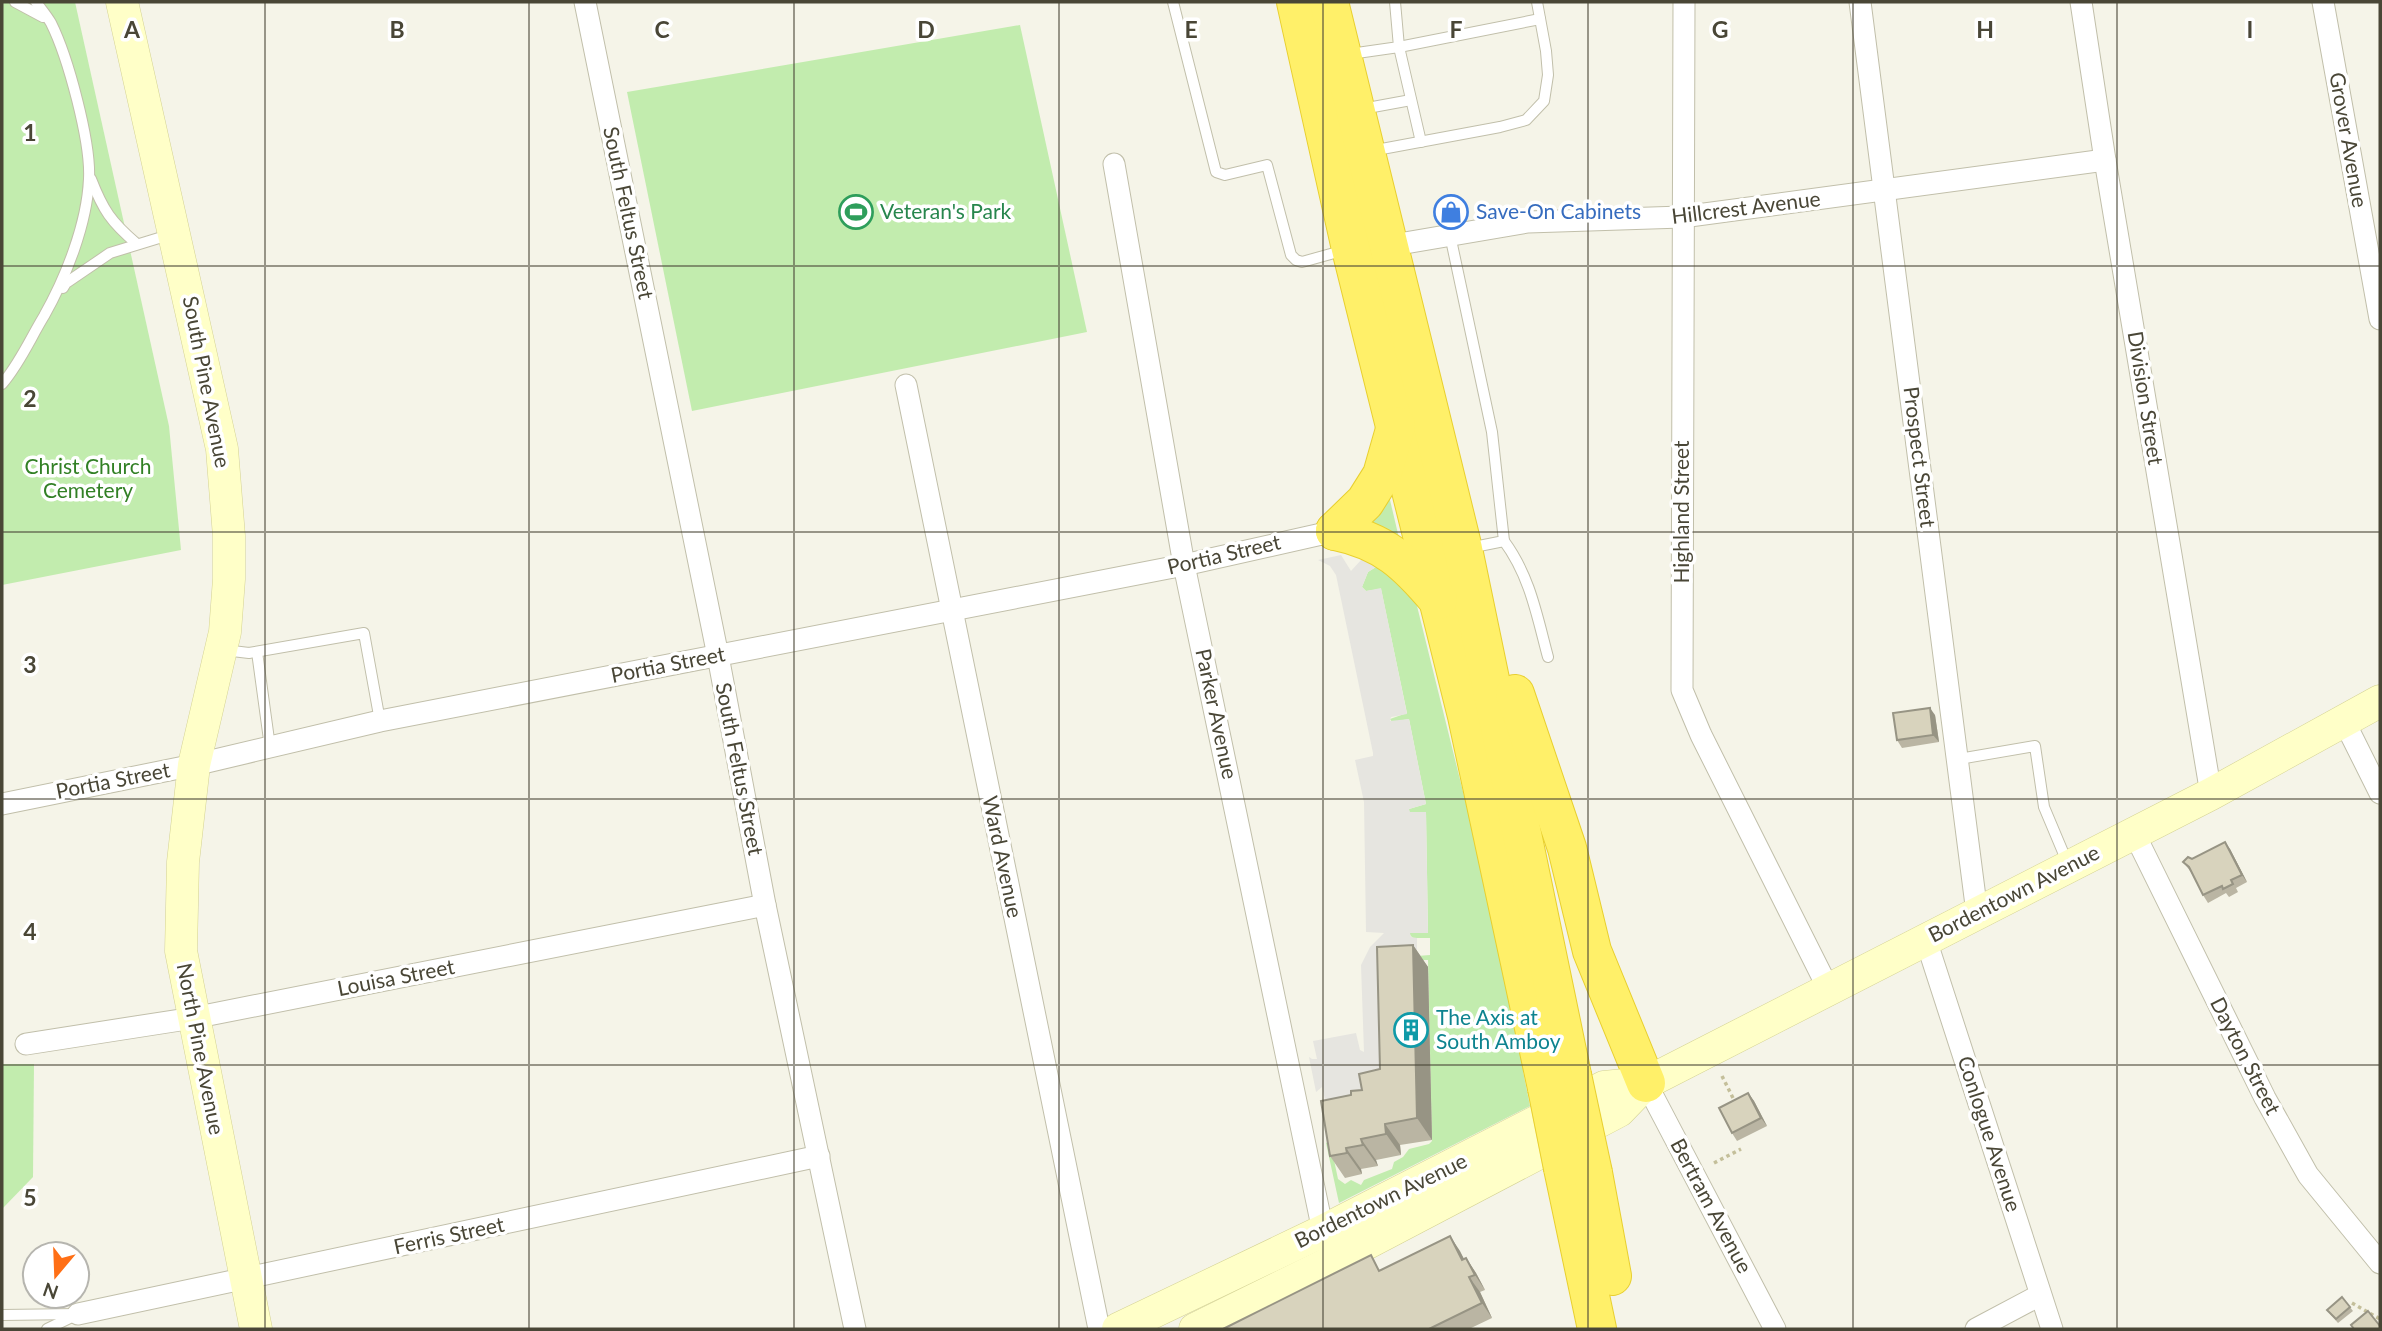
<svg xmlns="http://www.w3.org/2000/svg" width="2382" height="1331" font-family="Lato,sans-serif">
	<rect width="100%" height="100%" fill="#f5f4e8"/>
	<g fill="#c2ecae">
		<path d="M2,2H75L169,426L181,550L2,585Z"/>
		<path d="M1020,25L1087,332L692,411L627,92Z"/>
		<path d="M1386,500H1390L1399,538L1366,522Z"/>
		<path d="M1376,567H1385L1414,597L1417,606L1496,925L1525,1058L1523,1071L1530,1106L1339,1203L1326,1143L1330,1141L1338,1179L1345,1184L1351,1180L1361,1185L1364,1180L1392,1169L1394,1162L1403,1157L1409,1149L1429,1144L1432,1141L1428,960H1409L1417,956L1430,955V938H1413L1410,935V933L1428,932L1426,812H1409V809L1426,804L1409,719L1392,722L1390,719L1407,713L1381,589L1366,591L1362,587L1368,572Z"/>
		<path d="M2,1064H34L33,1177L2,1209Z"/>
	</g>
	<path fill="#e6e5e0" d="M1341,555L1351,571L1362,559L1376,567L1368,572L1362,587L1366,591L1381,588L1407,714L1391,717L1390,721L1409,719L1426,804L1409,809L1410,812H1426L1428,933H1410L1411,937L1417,938V956L1381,1069L1361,1080L1362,1097L1326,1104L1322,1087L1316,1092L1309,1057L1312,1059H1317L1313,1041L1356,1033L1360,1050L1364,1052L1361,965L1370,947L1384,933L1366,932L1364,802L1355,760L1373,756V753L1336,575L1330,566L1318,560Z"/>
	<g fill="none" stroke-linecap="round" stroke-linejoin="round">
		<g stroke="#c1bfaa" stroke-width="12">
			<g id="lane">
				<path d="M15,2L43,17"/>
				<path d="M1173,2L1216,172L1225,175L1267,165L1291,255L1296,260L1302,262L1345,250"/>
				<path d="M1350,54L1399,47L1395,2"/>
				<path d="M1362,109L1411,100"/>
				<path d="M1421,142L1399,47L1540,19"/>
				<path d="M1371,151L1500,127L1526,120L1544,101L1548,75L1546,51L1537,2"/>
				<path d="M91,179C103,210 111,222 137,244"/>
				<path d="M1450,235L1492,432L1504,541L1469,548"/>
				<path d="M63,288L66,283L110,253L172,234"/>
				<path d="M2,384C20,363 30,339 44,316C66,277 87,224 89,179C91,142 68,57 51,23C47,16 41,9 36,2"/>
				<path d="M1504,541C1530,576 1537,616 1548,657"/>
				<path d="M224,650L249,653L364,633L380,721"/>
				<path d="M257,652L270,747"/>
				<path d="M1959,759L2035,746L2044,807L2068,864"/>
				<path d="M2,1315L78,1314"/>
				<path d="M47,1329L76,1315"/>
			</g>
		</g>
		<g stroke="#c1bfaa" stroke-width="23">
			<g id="street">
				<path d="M585,2L718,656L765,905L855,1329"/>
				<path d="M1684,2L1682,690L1701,735L1828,988"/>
				<path d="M1860,2L1977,913"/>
				<path d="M2081,2L2105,160L2211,794"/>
				<path d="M2323,2L2380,319"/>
				<path d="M1114,164L1184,565L1323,1231L1327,1242"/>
				<path d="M1387,246L1528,222L1682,217L2105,160"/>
				<path d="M906,385L1099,1329"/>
				<path d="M2344,721L2380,793"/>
				<path d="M2,804L194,765L380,721L1184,565L1335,531"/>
				<path d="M2134,833L2265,1098L2308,1175L2380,1263"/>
				<path d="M1926,940L2052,1329"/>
				<path d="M26,1044L193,1018L765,905"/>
				<path d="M1646,1083L1775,1329"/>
				<path d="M78,1314L819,1156"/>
				<path d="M1976,1329L2040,1295"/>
			</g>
		</g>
		<g stroke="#d4d293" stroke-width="33">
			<g id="secondary">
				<path d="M122,2L222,449L229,536V579L225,632L194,765L183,862L181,951L256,1329"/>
				<path d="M1118,1329L1323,1231L1604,1087L1646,1083"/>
				<path d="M1195,1329L1335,1260L1619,1111L1646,1083L2211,794L2380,701"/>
			</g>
		</g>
		<g stroke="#e8cf2f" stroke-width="40">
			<g id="highway">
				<path d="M1296,2L1351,249L1467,716L1547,1088"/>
				<path d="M1329,2L1463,549L1572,1075"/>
				<path d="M1335,531C1384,541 1407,563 1438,600"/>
				<path d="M1335,531L1365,502L1382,475L1396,426"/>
				<path d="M1515,694L1567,848L1592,951L1646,1083"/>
				<path d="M1563,1168L1597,1329"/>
				<path d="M1593,1173L1612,1276"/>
			</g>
		</g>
		<g stroke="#c4bf9a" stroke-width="3.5" stroke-dasharray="3.5 3.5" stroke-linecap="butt">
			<path d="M1722,1076L1735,1102"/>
			<path d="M1714,1163L1741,1149"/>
			<path d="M2352,1303L2380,1319"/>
		</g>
		<use href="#lane" stroke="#fff" stroke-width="10"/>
		<use href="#street" stroke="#fff" stroke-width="21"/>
		<use href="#secondary" stroke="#ffffc8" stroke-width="32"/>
		<use href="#highway" stroke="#fff069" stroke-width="38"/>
		<g stroke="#e8cf2f" stroke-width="40" stroke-linecap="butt">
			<g id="highway-bridge">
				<path d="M1572,1075L1593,1173"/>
				<path d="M1547,1088L1563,1168"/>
			</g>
		</g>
		<use href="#highway-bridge" stroke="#fff069" stroke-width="38"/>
	</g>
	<g fill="#bab5a3">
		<path d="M1935,715L1939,742L1902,748L1897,740Z"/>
		<path d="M2230,849L2247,882L2236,888L2238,892L2229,897L2226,893L2208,903L2203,895L2191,872L2183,862L2192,859Z"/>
		<path d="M1413,945L1428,967L1432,1140L1400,1145L1401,1155L1376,1160L1378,1166L1361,1169L1362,1174L1345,1178L1330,1156L1351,1095L1362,1090L1380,1069Z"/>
		<path d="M1748,1093L1754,1101L1767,1126L1737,1141L1732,1133Z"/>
		<path d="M1450,1236L1464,1259L1466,1258L1476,1273L1485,1290L1480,1292L1492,1318L1469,1329H1223L1381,1270Z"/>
		<path d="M2342,1297L2353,1311L2338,1323L2330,1314Z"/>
	</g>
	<g fill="#979484">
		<path d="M1930,708L1935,715L1939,742L1933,735Z"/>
		<path d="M2225,842L2230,849L2247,882L2242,875Z"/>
		<path d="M1413,945L1428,967L1432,1140L1417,1118Z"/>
		<path d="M1748,1093L1754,1101L1767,1126L1761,1118Z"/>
		<path d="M1385,1124L1400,1145L1401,1155L1386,1134Z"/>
		<path d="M1361,1139L1376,1160L1378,1166L1363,1145Z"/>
		<path d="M1346,1148L1361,1169L1362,1174L1347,1153Z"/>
		<path d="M1450,1236L1460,1251L1472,1275L1462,1260Z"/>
		<path d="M1466,1258L1476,1273L1485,1290L1475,1275Z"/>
		<path d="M1469,1277L1480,1292L1492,1318L1482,1303Z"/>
	</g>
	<g fill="#d8d3bd" stroke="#979484" stroke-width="2">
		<path d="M1930,708L1933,735L1897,740L1893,713Z"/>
		<path d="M2225,842L2242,875L2231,880L2233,884L2223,889L2222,886L2203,895L2189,867L2183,862L2188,857L2192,859Z"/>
		<path d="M1413,945L1417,1118L1385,1124L1386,1134L1361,1139L1363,1145L1346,1148L1347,1153L1330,1156L1321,1101L1351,1095V1091L1362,1090L1359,1074L1380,1069L1377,947Z"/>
		<path d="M1748,1093L1761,1118L1732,1133L1719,1108Z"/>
		<path d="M1450,1236L1462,1260L1466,1258L1475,1275L1469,1277L1482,1303L1429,1329H1223L1371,1255L1379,1271Z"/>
		<path d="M2342,1297L2350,1307L2336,1319L2327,1310Z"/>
		<path d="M2368,1311L2380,1326V1329H2354L2351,1325Z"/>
	</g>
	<path fill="none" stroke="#494636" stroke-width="2" stroke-opacity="0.55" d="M265,2V1329M529,2V1329M794,2V1329M1059,2V1329M1323,2V1329M1588,2V1329M1853,2V1329M2117,2V1329M2,266H2380M2,532H2380M2,799H2380M2,1065H2380"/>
	<defs>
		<g id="stadium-ring" transform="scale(1.75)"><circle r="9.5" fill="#fff" stroke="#2e9e5b" stroke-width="1.5"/><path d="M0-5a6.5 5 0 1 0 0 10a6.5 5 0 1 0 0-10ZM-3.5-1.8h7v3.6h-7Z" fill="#2e9e5b"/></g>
		<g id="shop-ring" transform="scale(1.75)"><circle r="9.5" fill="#fff" stroke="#3f7fe0" stroke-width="1.5"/><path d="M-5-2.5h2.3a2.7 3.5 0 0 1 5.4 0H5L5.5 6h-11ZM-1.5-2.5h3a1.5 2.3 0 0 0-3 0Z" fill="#3f7fe0"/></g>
		<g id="building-ring" transform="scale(1.75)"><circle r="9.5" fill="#fff" stroke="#0f9aa8" stroke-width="1.5"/><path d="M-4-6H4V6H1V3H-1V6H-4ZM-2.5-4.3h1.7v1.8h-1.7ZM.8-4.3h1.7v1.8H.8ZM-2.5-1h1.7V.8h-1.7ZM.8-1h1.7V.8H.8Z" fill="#0f9aa8"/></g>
	</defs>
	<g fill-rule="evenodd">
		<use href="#stadium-ring" x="856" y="212"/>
		<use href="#shop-ring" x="1451" y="212"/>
		<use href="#building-ring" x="1411" y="1030"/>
	</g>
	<g text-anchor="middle" stroke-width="7" stroke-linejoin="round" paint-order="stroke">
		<g font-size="21" fill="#494636" stroke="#fff">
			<text transform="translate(2348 140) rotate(80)" y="7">Grover Avenue</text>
			<text transform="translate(1746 208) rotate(-7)" y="7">Hillcrest Avenue</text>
			<text transform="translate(628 213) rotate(78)" y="7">South Feltus Street</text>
			<text transform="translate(206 382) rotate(79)" y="7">South Pine Avenue</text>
			<text transform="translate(2145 398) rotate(81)" y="7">Division Street</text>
			<text transform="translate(1919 457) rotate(83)" y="7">Prospect Street</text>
			<text transform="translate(1682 512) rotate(-90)" y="7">Highland Street</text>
			<text transform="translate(1224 555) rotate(-13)" y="7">Portia Street</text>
			<text transform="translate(668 665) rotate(-11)" y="7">Portia Street</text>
			<text transform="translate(1216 714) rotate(78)" y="7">Parker Avenue</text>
			<text transform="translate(739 769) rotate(79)" y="7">South Feltus Street</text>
			<text transform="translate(113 781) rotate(-11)" y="7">Portia Street</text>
			<text transform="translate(1002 857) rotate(78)" y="7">Ward Avenue</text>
			<text transform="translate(2014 894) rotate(-27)" y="7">Bordentown Avenue</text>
			<text transform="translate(396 978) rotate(-11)" y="7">Louisa Street</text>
			<text transform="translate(200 1049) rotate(79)" y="7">North Pine Avenue</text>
			<text transform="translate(2245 1056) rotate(63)" y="7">Dayton Street</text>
			<text transform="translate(1989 1134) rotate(72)" y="7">Conlogue Avenue</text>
			<text transform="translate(1381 1201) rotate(-26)" y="7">Bordentown Avenue</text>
			<text transform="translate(1711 1206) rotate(62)" y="7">Bertram Avenue</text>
			<text transform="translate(449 1236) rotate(-12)" y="7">Ferris Street</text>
		</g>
		<g font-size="21" fill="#27864d" stroke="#fff" text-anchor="start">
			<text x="880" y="219">Veteran's Park</text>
		</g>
		<g font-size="21" fill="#366cbe" stroke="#fff" text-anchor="start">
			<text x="1476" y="219">Save-On Cabinets</text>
		</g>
		<g font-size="21" fill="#328025" stroke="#fff">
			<text x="88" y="474">Christ Church<tspan x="88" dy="24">Cemetery</tspan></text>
		</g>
		<g font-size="21" fill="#0d838f" stroke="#fff" text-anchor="start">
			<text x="1436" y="1025">The Axis at<tspan x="1436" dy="24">South Amboy</tspan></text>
		</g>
	</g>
	<g font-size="23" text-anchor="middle" font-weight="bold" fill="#494636" stroke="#fff" stroke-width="7" stroke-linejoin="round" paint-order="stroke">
		<text x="132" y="38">A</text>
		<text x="397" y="38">B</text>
		<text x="662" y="38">C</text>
		<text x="926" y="38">D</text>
		<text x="1191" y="38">E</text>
		<text x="1456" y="38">F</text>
		<text x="1720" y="38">G</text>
		<text x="1985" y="38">H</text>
		<text x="2250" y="38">I</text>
		<text x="30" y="141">1</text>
		<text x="30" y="407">2</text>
		<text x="30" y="673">3</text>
		<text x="30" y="940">4</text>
		<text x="30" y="1206">5</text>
	</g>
	<rect width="2382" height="1331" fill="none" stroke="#494636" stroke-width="7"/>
	<g transform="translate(56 1275) rotate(199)"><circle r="33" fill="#ffffff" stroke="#b6b5af" stroke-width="2"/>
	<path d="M0-5L12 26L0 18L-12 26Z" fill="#ff6f15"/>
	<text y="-10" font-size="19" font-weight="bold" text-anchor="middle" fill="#494636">N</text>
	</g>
</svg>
